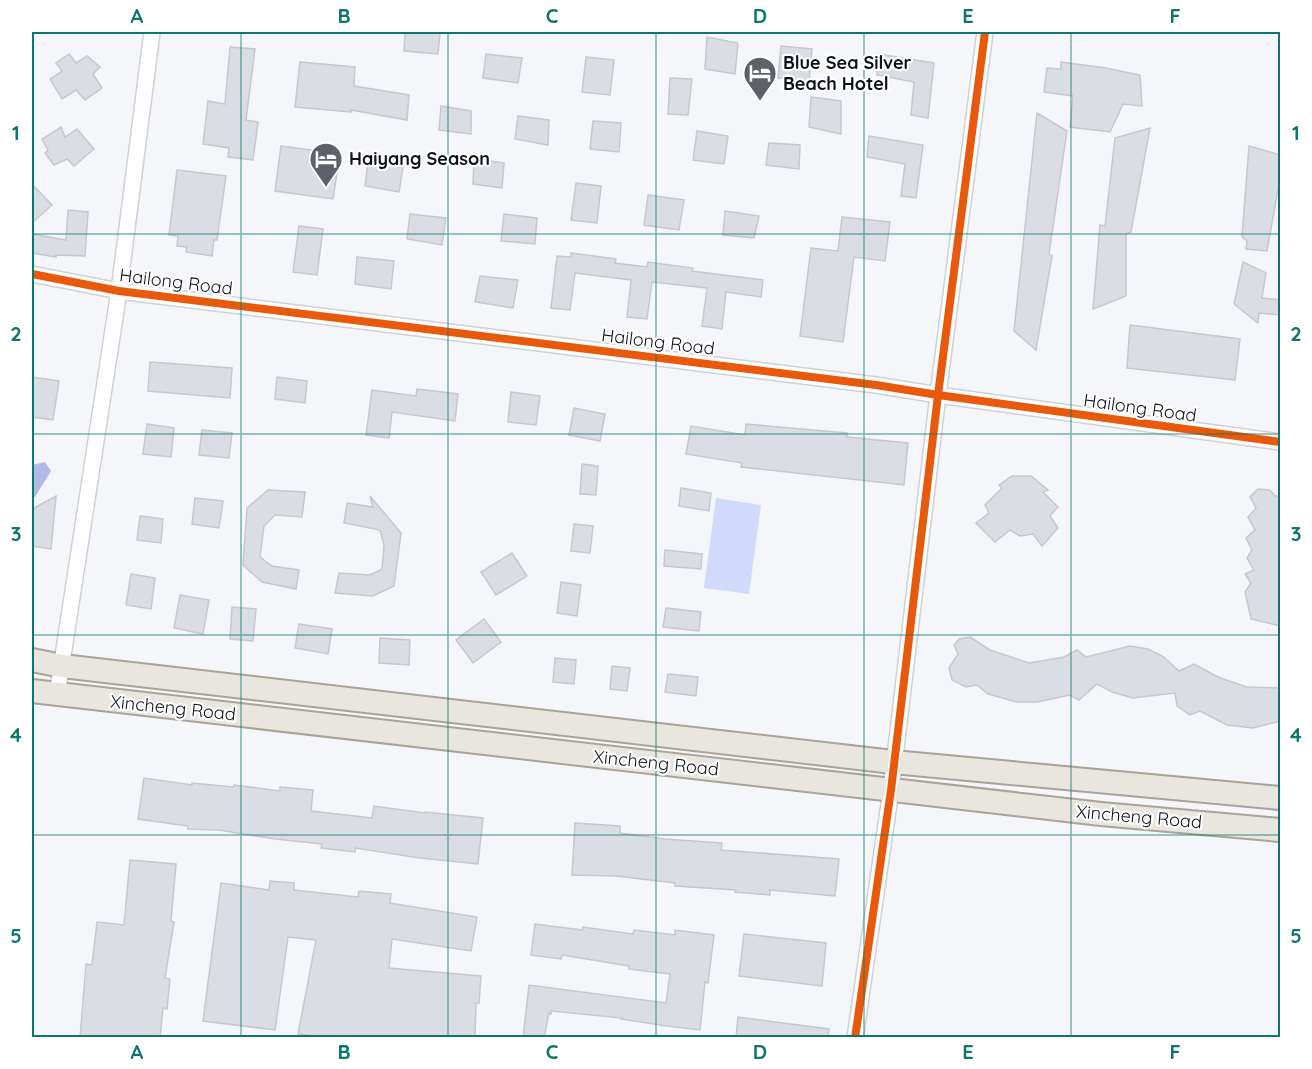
<svg xmlns="http://www.w3.org/2000/svg" width="1312" height="1069" font-family="Quicksand,sans-serif">
	<rect width="100%" height="100%" fill="#f5f6f9"/>
	<path fill="#d1dafc" d="M716,498L761,505L749,594L704,588Z"/>
	<path fill="#afbae6" d="M45,462L51,471L35,497L32,498V465Z"/>
	<g fill="#dbdde4" stroke="#c6c8cf" stroke-width="1.5">
		<path d="M405,32L440,33L438,54L404,51Z"/>
		<path d="M707,37L738,43L735,74L705,69Z"/>
		<path d="M781,46L812,49L809,81L778,78Z"/>
		<path d="M230,47L255,49L246,120L258,122L253,160L228,157L229,148L203,144L208,101L225,104Z"/>
		<path d="M69,54L76,63L87,56L100,67L93,74L102,88L85,100L76,90L62,99L50,79L62,71L56,63Z"/>
		<path d="M486,54L522,58L518,83L483,78Z"/>
		<path d="M878,54L934,63L928,118L911,115L914,82L877,75Z"/>
		<path d="M586,57L614,60L610,95L582,92Z"/>
		<path d="M300,62L355,67L354,86L409,95L407,120L351,110V112L295,107Z"/>
		<path d="M1061,62L1106,68L1140,75L1142,106L1123,104L1110,132L1070,127L1073,96L1044,92L1047,68L1061,69Z"/>
		<path d="M670,78L692,79L688,115L668,114Z"/>
		<path d="M811,97L841,101V134L809,127Z"/>
		<path d="M441,106L471,111V134L439,130Z"/>
		<path d="M1037,113L1067,131L1049,254L1052,256L1036,350L1014,331Z"/>
		<path d="M518,116L549,120L548,145L515,139Z"/>
		<path d="M593,121L621,123L619,152L590,149Z"/>
		<path d="M61,127L65,137L77,129L94,149L74,166L67,159L54,165L45,153L48,150L42,139Z"/>
		<path d="M1150,128L1131,232L1126,234V296L1093,309L1100,225L1105,226L1115,138Z"/>
		<path d="M697,131L728,136L724,164L693,160Z"/>
		<path d="M869,136L923,145L916,198L901,196L905,164L867,157Z"/>
		<path d="M769,143L800,145L799,169L766,165Z"/>
		<path d="M281,146L340,154L333,199L275,191Z"/>
		<path d="M1249,146L1281,155V173L1267,251L1246,249L1247,241L1242,237Z"/>
		<path d="M474,159L504,163L502,188L473,184Z"/>
		<path d="M368,162L403,167L399,192L365,186Z"/>
		<path d="M177,170L226,176L217,240H214L212,256L186,252L187,247L177,246L178,236L169,235Z"/>
		<path d="M576,183L601,186L597,223L571,220Z"/>
		<path d="M32,184L52,205L32,223Z"/>
		<path d="M648,195L684,200L679,230L644,225Z"/>
		<path d="M68,210L88,212L85,256L56,255V257L32,253V234L66,240Z"/>
		<path d="M725,211L759,216L754,238L723,235Z"/>
		<path d="M410,214L446,218L442,245L407,239Z"/>
		<path d="M504,214L537,218L535,244L501,241Z"/>
		<path d="M842,217L890,222L885,261L854,257L843,342L800,336L811,248L838,251Z"/>
		<path d="M299,226L323,229L317,275L293,272Z"/>
		<path d="M571,253L616,259L615,263L647,267L648,262L693,268L692,271L763,280L761,297L726,292L722,329L702,326L707,288L652,282L647,319L627,317L631,280L575,273L570,310L551,308L557,256L571,257Z"/>
		<path d="M357,257L394,261L391,289L355,284Z"/>
		<path d="M1243,262L1266,273L1262,298L1281,300V315L1259,313L1258,323L1234,304Z"/>
		<path d="M480,276L518,280L513,308L475,302Z"/>
		<path d="M1130,325L1240,339L1235,380L1127,368Z"/>
		<path d="M150,362L232,368L230,398L148,391Z"/>
		<path d="M32,377L59,381L53,420L32,417Z"/>
		<path d="M277,377L307,381L305,403L275,399Z"/>
		<path d="M417,389L458,394L455,421L392,412L389,438L366,435L372,390L416,396Z"/>
		<path d="M511,392L540,396L536,425L508,422Z"/>
		<path d="M574,408L605,414L600,441L569,435Z"/>
		<path d="M147,424L174,428L171,457L143,454Z"/>
		<path d="M746,424L847,433V437L908,443L904,485L741,467L742,463L686,454L691,426L745,435Z"/>
		<path d="M202,430L232,433L229,458L199,455Z"/>
		<path d="M582,464L598,466L596,495L580,494Z"/>
		<path d="M1012,476H1031L1048,490L1043,492L1058,507L1050,516L1058,528L1042,546L1033,534L1020,536L1010,530L995,542L976,523L989,513L985,505L1002,488L999,485Z"/>
		<path d="M681,488L711,493L709,511L679,506Z"/>
		<path d="M1258,489L1270,490L1275,496H1281V626L1251,619L1245,592L1251,583L1245,574L1254,570L1247,558L1252,550L1246,538L1255,530L1248,517L1256,508L1250,497Z"/>
		<path d="M268,490L305,492L302,517L275,515L264,526L260,557L272,566L299,570L296,589L262,582L243,565L247,508Z"/>
		<path d="M56,496L51,549L32,546V509Z"/>
		<path d="M370,496L401,533L394,586L373,596L335,593L339,573L370,575L382,569L384,545L380,530L344,523L347,503L373,507Z"/>
		<path d="M195,498L223,501L219,528L192,524Z"/>
		<path d="M140,516L163,519L161,543L137,540Z"/>
		<path d="M574,524L593,526L590,553L571,551Z"/>
		<path d="M665,550L702,554L701,569L664,566Z"/>
		<path d="M512,553L527,576L496,595L481,572Z"/>
		<path d="M131,574L155,578L151,609L126,605Z"/>
		<path d="M561,582L581,585L577,616L557,613Z"/>
		<path d="M180,595L209,600L203,634L174,628Z"/>
		<path d="M232,607L256,609L253,641L230,639Z"/>
		<path d="M666,608L701,612L699,631L663,627Z"/>
		<path d="M484,619L501,642L473,663L456,640Z"/>
		<path d="M299,624L332,629L328,654L295,648Z"/>
		<path d="M970,637L990,650L1029,663L1064,657L1077,650L1086,657L1130,646L1148,649L1164,657L1179,671L1194,664L1220,678L1247,687L1281,688V721L1253,728L1227,725L1200,711L1190,715L1177,706L1175,693L1133,698L1112,692L1097,684L1079,700L1070,695L1037,702H1017L988,694L977,685L966,687L952,680L949,668L958,654L954,645L959,639Z"/>
		<path d="M380,638L410,640L409,665L379,663Z"/>
		<path d="M555,658L576,660L574,684L553,682Z"/>
		<path d="M612,666L630,668L627,691L610,689Z"/>
		<path d="M668,674L698,677L696,696L665,692Z"/>
		<path d="M144,778L192,785V783L233,787L234,785L280,791V787L313,790L311,811L372,818L374,806L425,813V812L483,818L478,864L420,858L355,848V852L321,848L322,844L275,839L219,830L188,829V826L138,819Z"/>
		<path d="M575,823L620,826V833L665,839L722,843L721,850L839,859L835,896L770,890V895L735,892L736,890L675,886V883L616,876L572,875Z"/>
		<path d="M130,860L176,864L171,921L174,922L165,978L170,979L167,1009L163,1008L160,1038H80L86,964L92,965L97,922L124,925Z"/>
		<path d="M270,881L294,883V890L358,897L359,891L391,894L390,903L477,917L471,951L392,939L389,968L481,976L479,1003H476L475,1038H328L298,1034L316,940L288,937L275,1030L203,1021L221,883L269,890Z"/>
		<path d="M535,924L582,930L583,927L633,934L634,930L675,935V930L714,935L708,983L705,982L700,1030L667,1026L621,1019L622,1018L551,1011V1014L549,1013L544,1038H523L529,985L666,1003L670,974L629,969V966L562,955L561,959L531,955Z"/>
		<path d="M744,934L826,943L822,986L739,976Z"/>
		<path d="M738,1017L829,1029L828,1038H736Z"/>
	</g>
	<g fill="none" stroke-linecap="round" stroke-linejoin="round">
		<g stroke="#cfd1d7" stroke-width="18">
			<g id="minor">
				<path d="M32,274L119,291L876,385L938,395L1280,442"/>
				<path d="M57,695L119,291L152,32"/>
				<path d="M855,1038L891,790L938,395L985,32"/>
			</g>
		</g>
		<g stroke="#a9a399" stroke-width="26">
			<g id="primary">
				<path d="M32,660L62,666L893,762L1280,798"/>
				<path d="M32,691L1101,814L1280,830"/>
			</g>
		</g>
		<use href="#minor" stroke="#fefefe" stroke-width="15"/>
		<use href="#primary" stroke="#e9e5df" stroke-width="22"/>
		<g stroke="#fff" stroke-width="11">
			<g id="cycleway">
				<path d="M32,274L119,291L876,385L938,395L1280,442"/>
				<path d="M855,1038L891,790L938,395L985,32"/>
			</g>
		</g>
		<use href="#cycleway" stroke="#e8590c" stroke-width="8"/>
	</g>
	<path fill="none" stroke="#0f766e" stroke-width="1.5" stroke-opacity="0.55" d="M241,32V1038M448,32V1038M656,32V1038M864,32V1038M1071,32V1038M32,234H1280M32,434H1280M32,635H1280M32,835H1280"/>
	<defs>
		<g id="hotel-pin" transform="scale(1.725)"><path d="M0 17L-7.5 6A9.5 9.5 0 1 1 7.5 6Z" fill="#5f6168" stroke="#fff"/><path d="M-6-4.5h1.5V1H6V5H4.5V3h-9V5H-6ZM-4 0a1.8 1.8 0 1 1 3.6 0ZM.5 0V-2.5h3Q6-2.5 6 0Z" fill="#fff"/></g>
	</defs>
	<g fill-rule="evenodd">
		<use href="#hotel-pin" x="760" y="73"/>
		<use href="#hotel-pin" x="326" y="159"/>
	</g>
	<g text-anchor="middle" stroke-width="4.5" stroke-linejoin="round" paint-order="stroke">
		<g font-size="18" font-weight="bold" fill="#0e111a" stroke="#fff" text-anchor="start">
			<text x="783" y="69">Blue Sea Silver<tspan x="783" dy="21">Beach Hotel</tspan></text>
			<text x="349" y="165">Haiyang Season</text>
		</g>
		<g font-size="18" fill="#0e111a" stroke="#fff">
			<text transform="translate(176 282) rotate(7)" y="6">Hailong Road</text>
			<text transform="translate(658 342) rotate(7)" y="6">Hailong Road</text>
			<text transform="translate(1140 408) rotate(8)" y="6">Hailong Road</text>
			<text transform="translate(173 708) rotate(6)" y="6">Xincheng Road</text>
			<text transform="translate(656 763) rotate(6)" y="6">Xincheng Road</text>
			<text transform="translate(1139 817) rotate(5)" y="6">Xincheng Road</text>
		</g>
	</g>
	<rect width="1312" height="1069" fill="none" stroke="#ffffff" stroke-width="66"/>
	<rect x="33" y="33" width="1246" height="1003" fill="none" stroke="#0f766e" stroke-width="2"/>
	<g font-size="20" text-anchor="middle" font-weight="bold" fill="#0f766e">
		<text x="137" y="23">A</text>
		<text x="344" y="23">B</text>
		<text x="552" y="23">C</text>
		<text x="760" y="23">D</text>
		<text x="968" y="23">E</text>
		<text x="1175" y="23">F</text>
		<text x="16" y="140">1</text>
		<text x="1296" y="140">1</text>
		<text x="16" y="341">2</text>
		<text x="1296" y="341">2</text>
		<text x="16" y="541">3</text>
		<text x="1296" y="541">3</text>
		<text x="16" y="742">4</text>
		<text x="1296" y="742">4</text>
		<text x="16" y="943">5</text>
		<text x="1296" y="943">5</text>
		<text x="137" y="1059">A</text>
		<text x="344" y="1059">B</text>
		<text x="552" y="1059">C</text>
		<text x="760" y="1059">D</text>
		<text x="968" y="1059">E</text>
		<text x="1175" y="1059">F</text>
	</g>
</svg>
